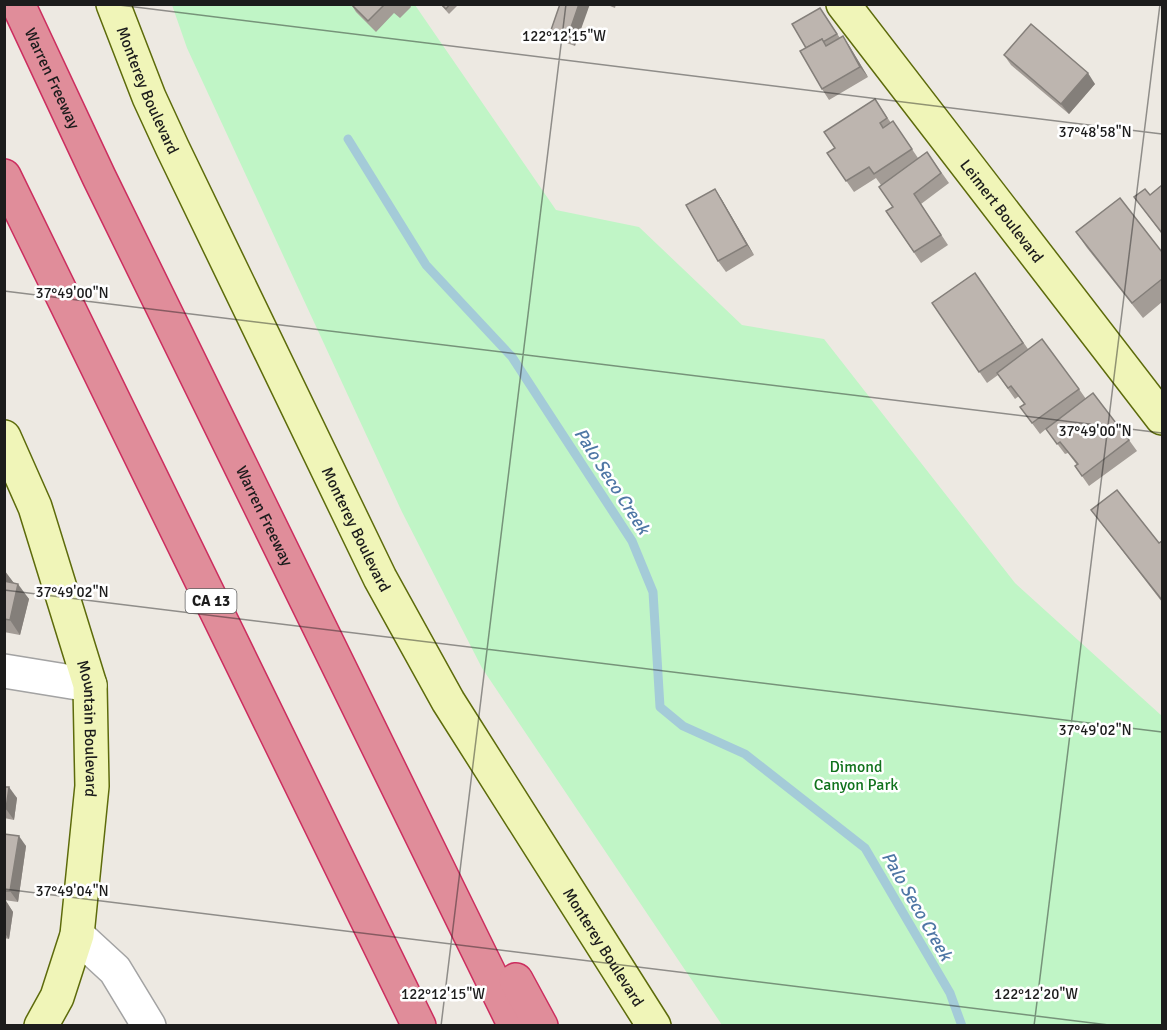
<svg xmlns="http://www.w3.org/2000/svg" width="1167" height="1030" font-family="Signika,sans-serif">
	<rect width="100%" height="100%" fill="#ede9e2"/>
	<path fill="#c0f5c6" d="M172,5H415L556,210L639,227L742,325L824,339L1015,583L1162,716V1025H722L482,668L402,512L187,48Z"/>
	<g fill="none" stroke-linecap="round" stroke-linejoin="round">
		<path stroke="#a4cbd8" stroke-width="9" d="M348,139L426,265L512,357L632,541L653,592L660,707L683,726L745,754L865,848L950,993L962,1026"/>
		<g stroke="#a3a3a3" stroke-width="36">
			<g id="street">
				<path d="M4,671L90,685"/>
				<path d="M77,935L115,970L149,1026"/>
			</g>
		</g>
		<g stroke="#5d6b0b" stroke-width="36">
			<g id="secondary">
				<path id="s1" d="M113,4L149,97L172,147L380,578L448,701L654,1026"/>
				<path id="s2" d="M843,4L1162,418"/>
				<path id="s3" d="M4,437L35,507L90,685L92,786L77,935L57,997L41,1026"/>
			</g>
		</g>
		<g stroke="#cc2e5f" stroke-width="36">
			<g id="highway">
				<path id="s4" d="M18,4L99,177L515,1026"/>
				<path d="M4,176L419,1026"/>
				<path d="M516,980L541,1026"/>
			</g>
		</g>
		<use href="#street" stroke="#fff" stroke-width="33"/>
		<use href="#secondary" stroke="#f0f5b8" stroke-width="33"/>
		<use href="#highway" stroke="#e08d9a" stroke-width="33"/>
	</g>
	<g fill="#a39c96">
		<path d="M351,4H410L411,7L400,18L394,13L376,32L356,12Z"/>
		<path d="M440,4H459L449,14Z"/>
		<path d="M560,4L575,46L558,40L551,30Z"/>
		<path d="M605,4H616L615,8Z"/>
		<path d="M820,8L840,38L843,36L850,47L868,77L829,100L822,89L806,48Z"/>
		<path d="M1004,55L1095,84L1069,114L1011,65Z"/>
		<path d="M875,99L891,123L893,121L918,158L927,152L949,183L921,204L948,245L921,263L886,211L893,207L881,185L876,178L854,192L827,153L835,148Z"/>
		<path d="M1162,185V234L1134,197L1150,195Z"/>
		<path d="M715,189L722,200L754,255L726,272L718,261Z"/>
		<path d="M1076,232L1162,252V302L1143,318L1087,248Z"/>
		<path d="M975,273L1028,349L1079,389L1086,399L1129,440L1137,451L1089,486L1075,466L1077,465L1068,453L1065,454L1046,429L1040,434L1020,407L1024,404L1019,396L1015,399L998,375L987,383L932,303Z"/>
		<path d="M1091,510L1159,543L1162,541V602Z"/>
		<path d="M4,571L14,583L29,599L20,635L4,632Z"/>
		<path d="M4,787L17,798L14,820L4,818Z"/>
		<path d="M4,834L26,846L18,902L4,900Z"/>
		<path d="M4,901H6L13,912L9,939L4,938Z"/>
	</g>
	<g fill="#847f7a">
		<path d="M579,4H590L575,46L568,36Z"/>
		<path d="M843,36L850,47L868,77L860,67Z"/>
		<path d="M1088,73L1095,84L1069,114L1061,104Z"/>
		<path d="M715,189L722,200L754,255L747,245Z"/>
		<path d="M5,571L16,586L4,583Z"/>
		<path d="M18,584L29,599L20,635L10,620Z"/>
		<path d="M9,787L17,798L14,820L6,809Z"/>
		<path d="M19,836L26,846L18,902L10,891Z"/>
		<path d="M6,901L13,912L9,939L4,932V910Z"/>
	</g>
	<g fill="#bdb5af" stroke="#847f7a" stroke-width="1.5">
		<path d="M351,4H385L368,21Z"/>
		<path d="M441,4H450L446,9Z"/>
		<path d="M560,4H579L568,36L551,30Z"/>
		<path d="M820,8L837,34L823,42L822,39L806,48L792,24Z"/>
		<path d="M1031,24L1088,73L1061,104L1004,55Z"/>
		<path d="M843,36L860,67L822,89L800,51L822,39L826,46Z"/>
		<path d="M875,99L887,118L880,123L883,128L893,121L912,149L874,174L869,167L846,181L827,153L835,148L824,132Z"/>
		<path d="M927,152L941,173L914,194L941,235L914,252L886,211L893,207L879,187Z"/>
		<path d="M1162,185V233L1134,197L1145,189L1150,195Z"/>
		<path d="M715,189L747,245L718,261L686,205Z"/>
		<path d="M1120,198L1162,252V279L1132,303L1076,232Z"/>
		<path d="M975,273L1023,343L979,372L932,303Z"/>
		<path d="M1042,339L1079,389L1032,423L1020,407L1025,404L1011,386L1008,388L997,373Z"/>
		<path d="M1093,393L1129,440L1082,476L1075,466L1078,464L1060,442L1057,444L1046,429Z"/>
		<path d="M1117,490L1159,543L1162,541V600L1091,510Z"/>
		<path d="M4,581L18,584L10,620L4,619Z"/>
		<path d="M4,787H9L6,809H4Z"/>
		<path d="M4,834L19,836L10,891H4Z"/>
	</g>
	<path fill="none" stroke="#1c1c1c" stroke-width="1.5" stroke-opacity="0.45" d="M111,4L1162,134M4,291L1162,433M4,590L1162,732M4,889L1117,1026M441,1026L566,4M1034,1026L1160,4"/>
	<g text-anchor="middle" stroke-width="5" stroke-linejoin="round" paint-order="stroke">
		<rect fill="#fff" stroke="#606060" stroke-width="1.5" x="185.5" y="589" width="51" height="24" rx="4.5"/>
		<g font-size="15" font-weight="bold" fill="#1c1c1c">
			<text x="211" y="606">CA 13</text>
		</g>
		<g font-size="16" fill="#1c1c1c" stroke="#fff">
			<text dy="6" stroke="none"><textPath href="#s4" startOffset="82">Warren Freeway</textPath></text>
			<text dy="6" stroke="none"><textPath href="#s1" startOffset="93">Monterey Boulevard</textPath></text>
			<text dy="6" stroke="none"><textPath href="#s2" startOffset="261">Leimert Boulevard</textPath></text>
			<text dy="6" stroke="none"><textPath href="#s4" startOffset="568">Warren Freeway</textPath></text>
			<text dy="6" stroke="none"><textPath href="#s1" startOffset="579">Monterey Boulevard</textPath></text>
			<text dy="6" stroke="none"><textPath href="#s3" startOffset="306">Mountain Boulevard</textPath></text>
			<text dy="6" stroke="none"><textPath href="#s1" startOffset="1065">Monterey Boulevard</textPath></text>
		</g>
		<g font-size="16" fill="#11721c" stroke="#fff">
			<text x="856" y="772">Dimond<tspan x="856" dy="18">Canyon Park</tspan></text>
		</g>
		<g font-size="18" font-style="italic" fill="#4f77a5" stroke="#fff">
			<text transform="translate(612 481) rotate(57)" y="6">Palo Seco Creek</text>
			<text transform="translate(917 906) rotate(60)" y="6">Palo Seco Creek</text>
		</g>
	</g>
	<g font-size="15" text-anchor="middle" fill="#1c1c1c" stroke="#fff" stroke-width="5" stroke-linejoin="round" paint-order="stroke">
		<text x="564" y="41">122°12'15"W</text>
		<text x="1095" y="137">37°48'58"N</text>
		<text x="72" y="298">37°49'00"N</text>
		<text x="1095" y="436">37°49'00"N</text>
		<text x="72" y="597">37°49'02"N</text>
		<text x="1095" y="735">37°49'02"N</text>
		<text x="72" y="896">37°49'04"N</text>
		<text x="443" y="999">122°12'15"W</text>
		<text x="1036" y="999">122°12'20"W</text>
	</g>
	<rect width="1167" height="1030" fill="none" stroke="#1c1c1c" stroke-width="12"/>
</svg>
